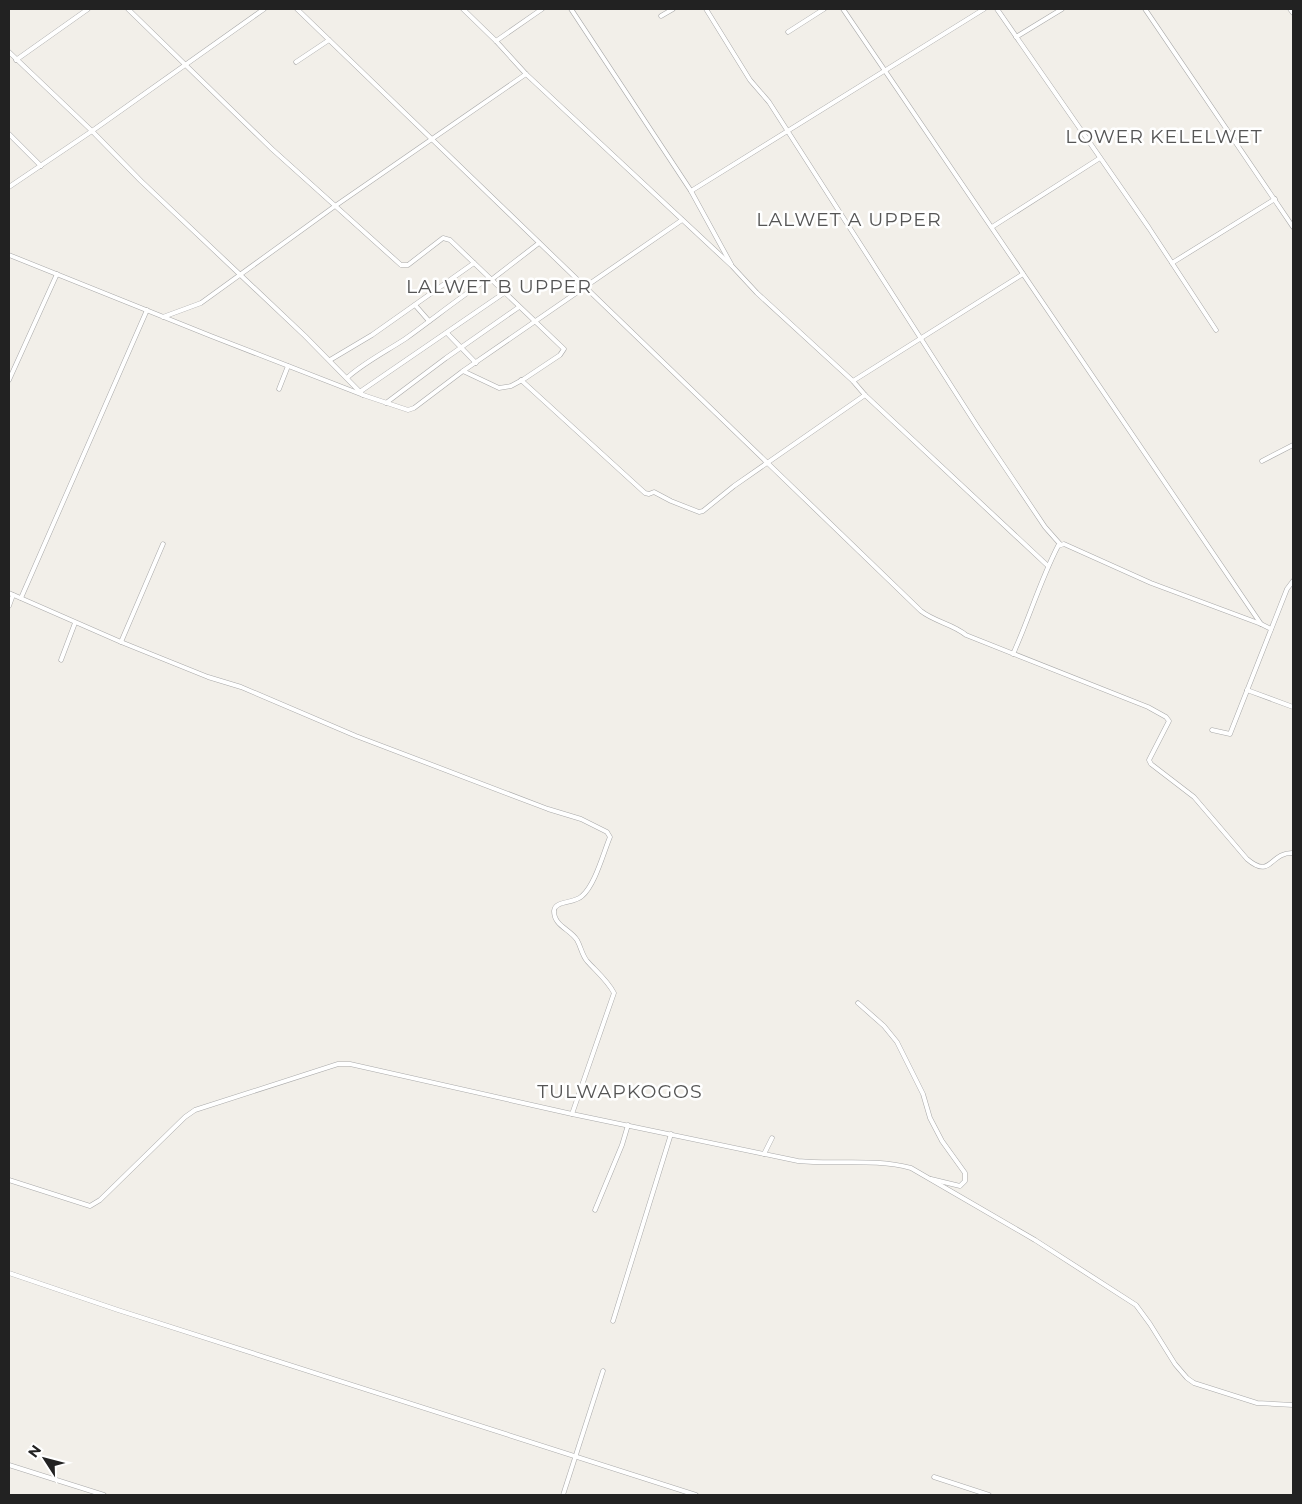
<svg xmlns="http://www.w3.org/2000/svg" width="1302" height="1504" font-family="Montserrat,sans-serif">
	<rect width="100%" height="100%" fill="#f2efe9"/>
	<g fill="none" stroke-linecap="round" stroke-linejoin="round">
		<g stroke="#a9a9a9" stroke-width="5">
			<g id="minor">
				<path d="M128,9L272,149L401,265H408L443,238L450,240L564,349L560,355L524,379L511,386L499,388L463,371"/>
				<path d="M297,9L921,611C935,622 953,624 966,635L1148,707L1166,717L1169,721L1149,760L1151,764L1194,797L1247,859C1272,880 1269,852 1293,853"/>
				<path d="M463,9L496,41L526,74L732,266L757,293L853,381L865,395L1048,566"/>
				<path d="M571,9L691,191L731,264"/>
				<path d="M706,9L750,80L769,102L977,426L1045,527L1060,544"/>
				<path d="M843,9L1261,624"/>
				<path d="M997,9L1149,228L1216,330"/>
				<path d="M1145,9L1293,227"/>
				<path d="M1290,9L1293,13"/>
				<path d="M661,16L673,9"/>
				<path d="M788,32L824,9"/>
				<path d="M1016,37L1062,9"/>
				<path d="M496,41L542,9"/>
				<path d="M9,52L92,131L141,181L305,336L363,395"/>
				<path d="M16,60L88,9"/>
				<path d="M296,62L329,40"/>
				<path d="M9,134L41,166"/>
				<path d="M9,187L92,131L264,9"/>
				<path d="M691,191L984,9"/>
				<path d="M992,227L1100,158"/>
				<path d="M9,255L211,336L363,395L408,410L414,408L463,371L682,220"/>
				<path d="M1172,263L1275,199"/>
				<path d="M491,280L539,243"/>
				<path d="M415,305L429,321"/>
				<path d="M163,317L201,303L335,206L526,74"/>
				<path d="M447,333L476,363"/>
				<path d="M330,360L372,335L474,263"/>
				<path d="M348,377C365,362 385,352 405,339C433,319 460,297 489,278"/>
				<path d="M9,380L57,274"/>
				<path d="M521,380L645,493L649,494L654,492L671,501L699,512L703,511L734,486L865,395"/>
				<path d="M853,381L1023,274"/>
				<path d="M279,389L288,366"/>
				<path d="M361,391L504,293"/>
				<path d="M386,403L446,358L519,307"/>
				<path d="M1262,461L1293,445"/>
				<path d="M9,593L121,642L208,677L241,687L356,736L548,809L581,819L607,832L610,837C603,854 595,885 582,896C574,904 555,900 554,911C554,926 570,929 577,940C581,947 582,955 587,961C596,971 608,981 614,993L572,1114"/>
				<path d="M21,598L147,310"/>
				<path d="M9,606L13,595"/>
				<path d="M121,642L163,544"/>
				<path d="M1013,654C1029,619 1040,581 1058,546L1064,544L1151,583L1261,624L1271,629"/>
				<path d="M61,660L75,623"/>
				<path d="M1247,690L1293,707"/>
				<path d="M1212,730L1230,734L1287,589L1293,581"/>
				<path d="M858,1003L884,1026L897,1042L923,1094L930,1118L942,1141L965,1173V1181L960,1186L931,1179"/>
				<path d="M764,1154L772,1138"/>
				<path d="M9,1180L90,1206L100,1200L185,1117L195,1110L338,1064H350L572,1114L798,1161C835,1165 874,1158 911,1168L1035,1240L1136,1305L1150,1324L1175,1364L1187,1378L1194,1383L1257,1403L1293,1405"/>
				<path d="M595,1210L622,1145L628,1125"/>
				<path d="M9,1273L118,1310L696,1495"/>
				<path d="M613,1321L671,1134"/>
				<path d="M9,1465L104,1495"/>
				<path d="M934,1477L989,1495"/>
				<path d="M563,1495L603,1371"/>
			</g>
		</g>
		<use href="#minor" stroke="#fff" stroke-width="4"/>
	</g>
	<g text-anchor="middle" stroke-width="5" stroke-linejoin="round" paint-order="stroke">
		<g font-size="19" letter-spacing="1" fill="#555" stroke="#fff">
			<text x="1164" y="143">LOWER KELELWET</text>
			<text x="849" y="226">LALWET A UPPER</text>
			<text x="499" y="293">LALWET B UPPER</text>
			<text x="620" y="1098">TULWAPKOGOS</text>
		</g>
	</g>
	<rect width="1302" height="1504" fill="none" stroke="#222222" stroke-width="20"/>
	<g transform="translate(45 1459) rotate(306)" stroke="#ffffff" stroke-width="4" paint-order="stroke">
	<path d="M0-4L9 19L0 12L-9 19Z" fill="#222222"/>
	<text y="-8" font-size="14" font-weight="bold" text-anchor="middle" fill="#222222">N</text>
	</g>
</svg>
